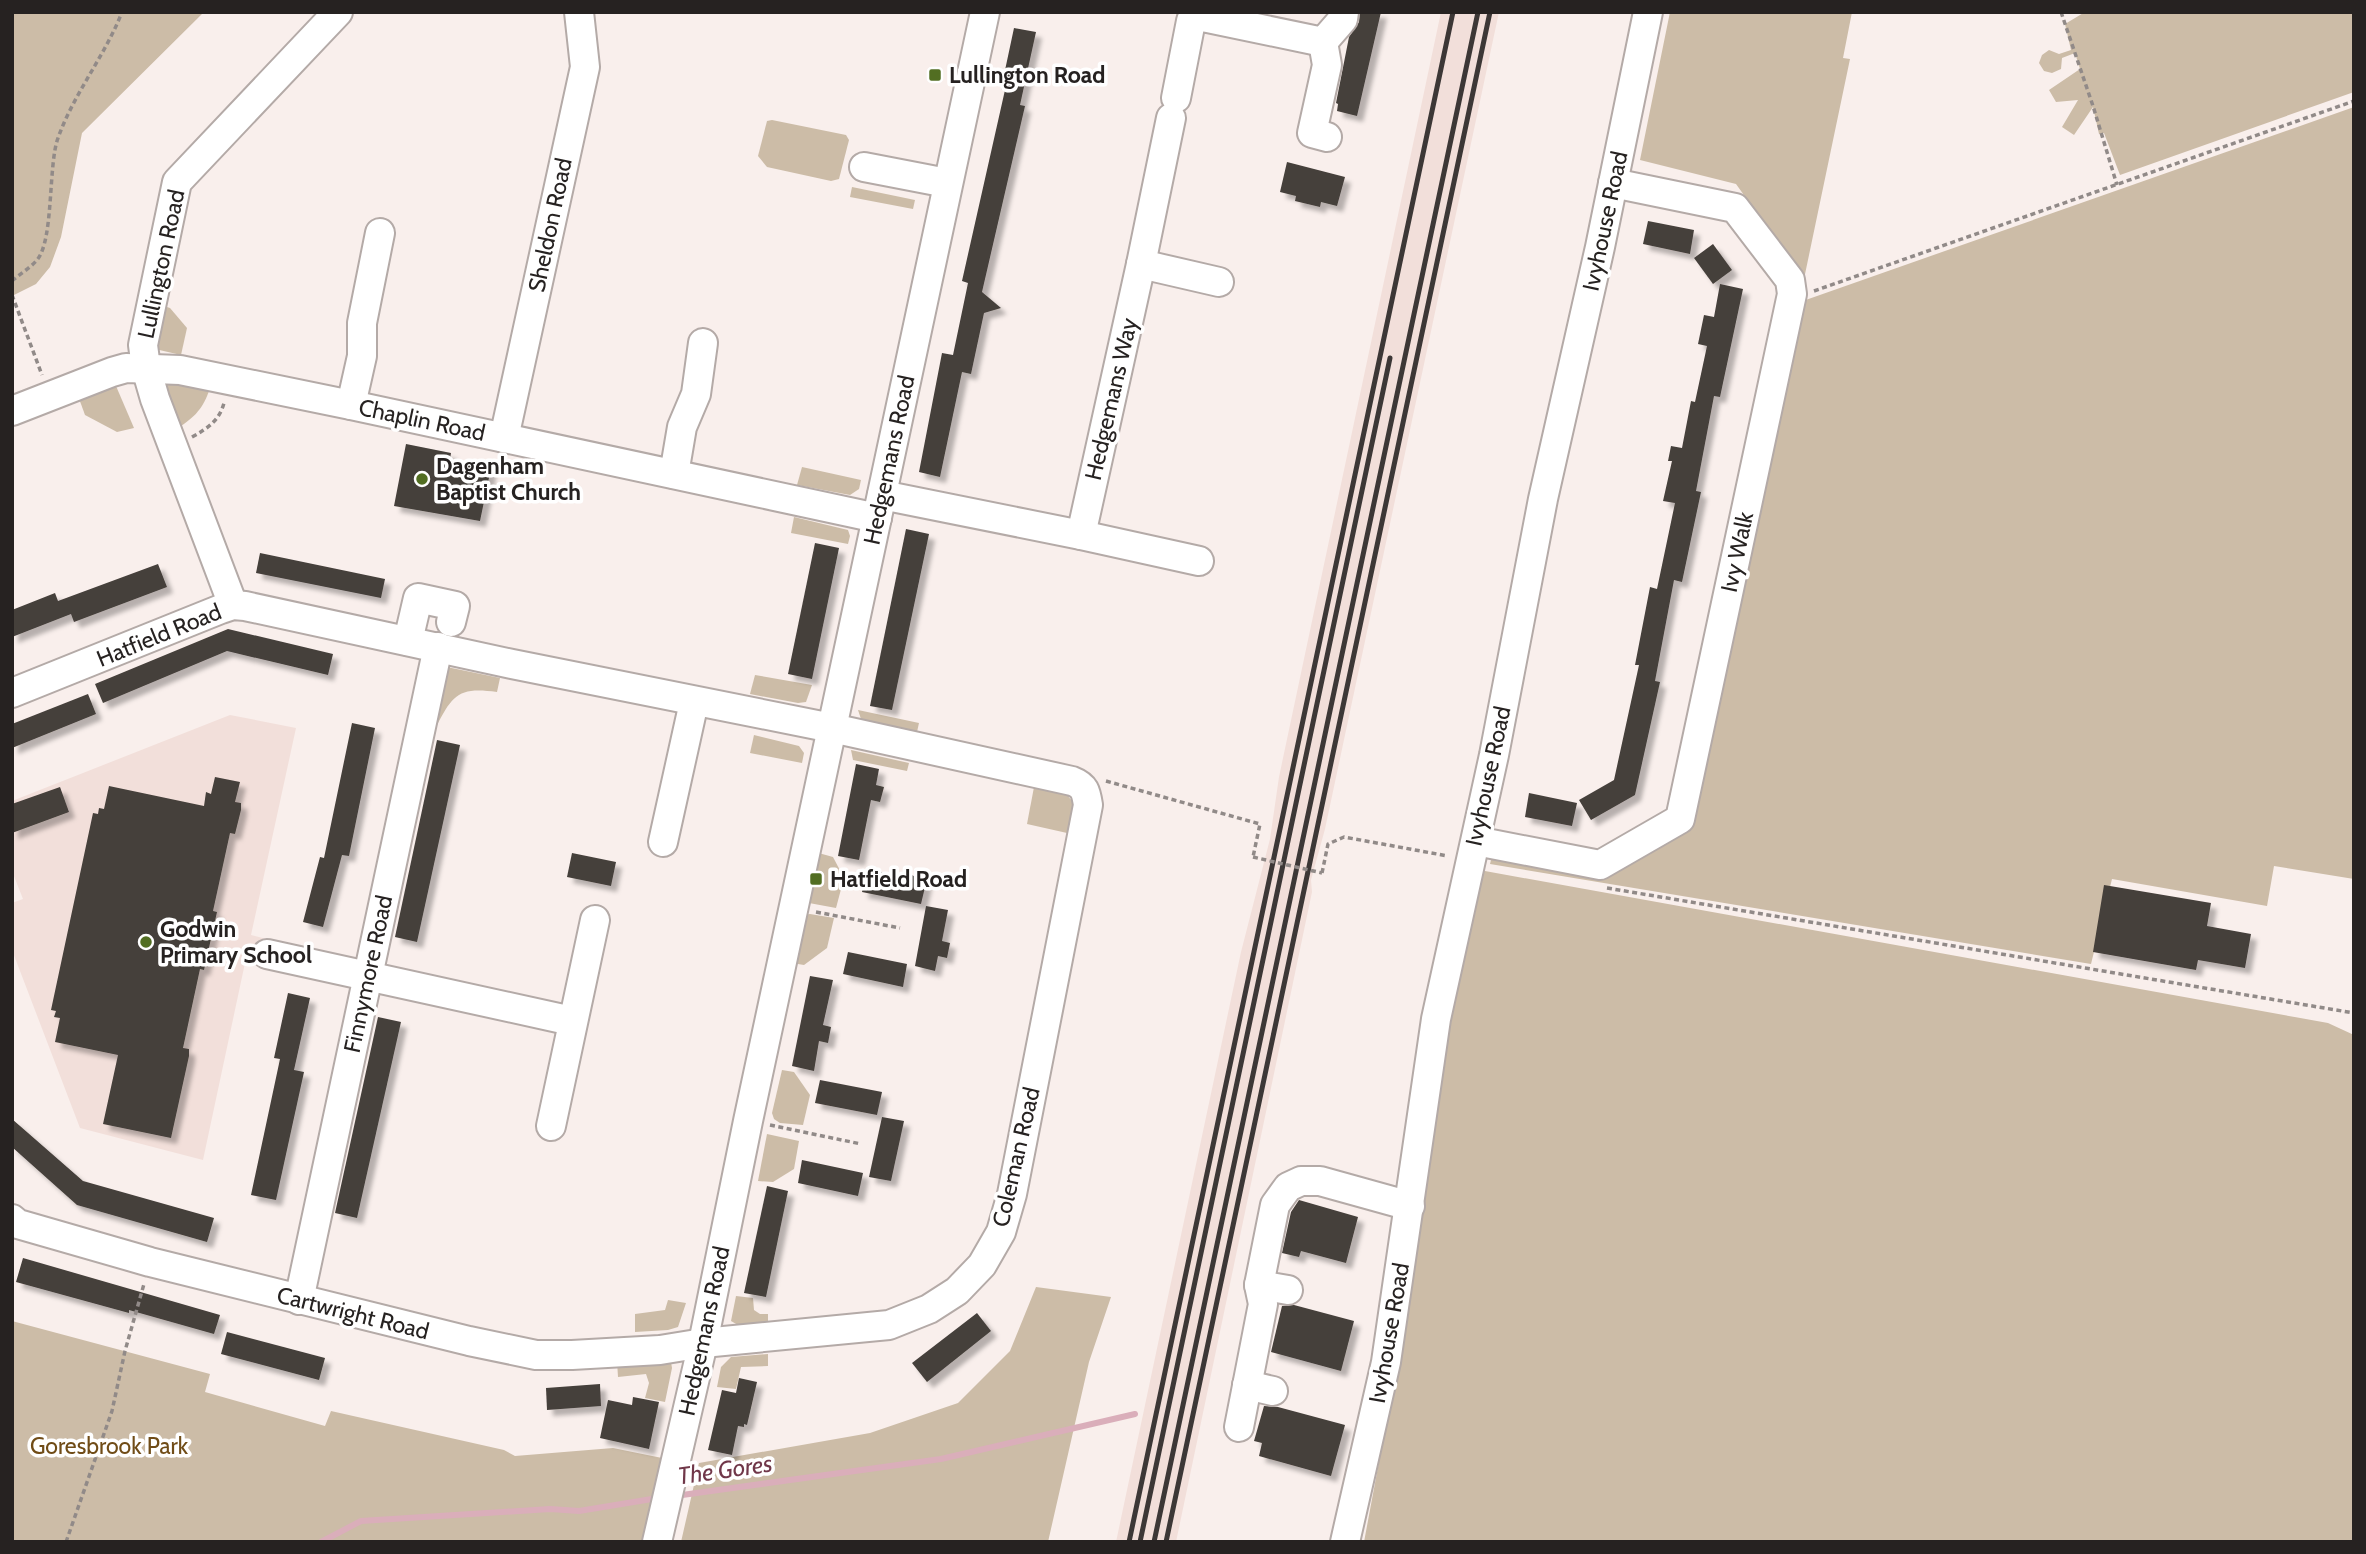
<svg xmlns="http://www.w3.org/2000/svg" width="2366" height="1554" font-family="Cabin,sans-serif">
	<defs>
		<filter id="shadow"><feDropShadow dx="6" dy="6" stdDeviation="2" flood-color="#0004"/></filter>
	</defs>
	<rect width="100%" height="100%" fill="#f9efec"/>
	<g fill="#f2dfda">
		<path d="M1441,12H1499L1325,829L1311,880L1312,892L1176,1542H1116L1241,952L1270,839L1279,777Z"/>
		<path d="M230,715L296,728L251,935L309,950L304,975L245,963L203,1160L80,1128L12,950V903L23,899L12,871V801Z"/>
	</g>
	<g fill="#ccbca7">
		<path d="M12,12H204L82,133L61,237L50,267L36,284L12,296Z"/>
		<path d="M1670,12H1852L1843,58L1850,59L1804,279L1736,184L1640,160Z"/>
		<path d="M2085,12H2354V92L2120,175L2104,133L2099,134L2093,107L2074,135L2062,127L2078,100L2056,102L2049,90L2080,69L2075,53L2062,58L2061,69L2052,73L2044,71L2039,63L2042,55L2049,50L2059,54L2071,50L2065,24Z"/>
		<path d="M2354,107V879L2274,866L2267,906L2112,879L2091,964L1490,864L1492,856L1597,876L1686,830L1800,302Z"/>
		<path d="M772,120L846,135L849,140L839,179L831,181L767,167L758,156L767,121Z"/>
		<path d="M852,187L915,200L913,209L850,197Z"/>
		<path d="M155,303L170,308L187,328L181,355L155,349Z"/>
		<path d="M111,381L116,386L134,428L117,432L85,415L77,393Z"/>
		<path d="M170,382L209,391C202,411 192,419 175,430L161,386Z"/>
		<path d="M802,467L861,480L859,489L850,495L797,485Z"/>
		<path d="M794,517L848,530L850,536L848,544L791,533Z"/>
		<path d="M442,666L500,678L497,692C459,687 453,694 436,727L424,724Z"/>
		<path d="M755,675L812,685L806,702L798,703L750,694Z"/>
		<path d="M858,710L919,723L917,732L861,719Z"/>
		<path d="M754,735L799,746L804,753L802,763L750,753Z"/>
		<path d="M851,750L909,763L907,771L853,760Z"/>
		<path d="M1034,787L1066,794L1074,803L1067,833L1027,824Z"/>
		<path d="M815,852L833,857L844,878L836,908L809,903L806,894Z"/>
		<path d="M1474,869L2328,1023L2354,1035V1542H1364L1404,1328L1445,1021Z"/>
		<path d="M810,914L834,918L827,948L804,965L792,963L803,915Z"/>
		<path d="M782,1070L794,1072L810,1095L803,1125L780,1123L774,1119L772,1113Z"/>
		<path d="M767,1134L799,1141L794,1169L773,1182L758,1181Z"/>
		<path d="M1036,1287L1111,1297L1089,1362L1048,1542H681L699,1463L870,1433L958,1403L1010,1351Z"/>
		<path d="M736,1296L753,1298L754,1310L760,1314H768V1322L738,1325L731,1321Z"/>
		<path d="M668,1300L686,1303L678,1327L668,1330L635,1332V1314L665,1310Z"/>
		<path d="M12,1321L210,1374L205,1392L325,1426L331,1411L504,1450L515,1456L613,1448L667,1459L649,1542H12Z"/>
		<path d="M768,1354V1366L741,1367L736,1389L717,1387L721,1367L731,1357Z"/>
		<path d="M617,1361L671,1362L672,1368L665,1402L645,1398L649,1383L646,1374L618,1377Z"/>
	</g>
	<g fill="none" stroke-linecap="round" stroke-linejoin="round">
		<g stroke="#daaeba" stroke-width="6">
			<path d="M675,1496L941,1459L1135,1414"/>
			<path d="M321,1542L361,1521L550,1509L579,1511L658,1498"/>
		</g>
	</g>
	<g fill="#453f3a" filter="url(#shadow)">
		<path d="M1360,12H1381L1357,116L1337,111L1338,104L1336,103L1349,37L1359,22Z"/>
		<path d="M1014,28L1036,32L1020,105L1025,106L982,292L1001,308L984,313L971,374L962,372L940,477L919,472L942,353L953,355L968,283L962,281L1005,90L1001,89Z"/>
		<path d="M1287,162L1345,177L1337,206L1321,202L1320,207L1295,201L1296,196L1280,192Z"/>
		<path d="M1648,221L1694,230L1690,254L1643,244Z"/>
		<path d="M1713,244L1732,270L1713,284L1694,258Z"/>
		<path d="M1720,284L1743,289L1720,397L1714,396L1696,491L1701,492L1682,582L1674,580L1655,681L1660,682L1635,795L1591,820L1579,800L1614,780L1639,665H1635L1650,587L1657,589L1675,503L1663,501L1672,461H1668L1671,446L1682,448L1691,401L1695,402L1707,346L1698,344L1704,315L1714,317Z"/>
		<path d="M406,444L451,453L450,459L491,468L480,521L394,506Z"/>
		<path d="M906,529L929,534L892,710L870,706Z"/>
		<path d="M815,543L839,548L812,679L788,674Z"/>
		<path d="M260,553L385,579L381,598L256,573Z"/>
		<path d="M158,564L167,587L74,622L71,614L12,637V610L55,593L58,601Z"/>
		<path d="M228,629L333,654L328,675L227,651L103,703L95,684Z"/>
		<path d="M88,694L96,714L12,748V724Z"/>
		<path d="M352,723L375,728L349,856L342,855L323,927L303,922L320,857L324,858Z"/>
		<path d="M437,740L460,745L417,942L395,937Z"/>
		<path d="M856,764L879,769L876,785L884,787L880,802L871,800L859,860L838,856Z"/>
		<path d="M215,777L240,782L235,802L241,803V810L235,834L230,833L213,911L217,912L204,970L200,969L183,1048L189,1049V1056L171,1138L103,1124L118,1055L55,1042L60,1018L54,1017L56,1011L51,1010L93,813L98,814L99,808L104,809L109,786L204,806L206,792L211,794Z"/>
		<path d="M60,787L69,812L12,833V804Z"/>
		<path d="M1529,793L1577,803L1572,826L1525,817Z"/>
		<path d="M572,853L616,862L611,886L567,877Z"/>
		<path d="M867,869L911,878L912,875L926,883L921,904L862,892Z"/>
		<path d="M2104,885L2211,903L2207,926L2251,934L2245,968L2198,960L2196,970L2093,952Z"/>
		<path d="M926,906L948,910L942,941L950,943L947,958L938,956L935,971L915,966Z"/>
		<path d="M848,952L907,964L903,987L843,974Z"/>
		<path d="M810,976L833,980L823,1025L831,1027L828,1043L819,1041L814,1071L792,1066Z"/>
		<path d="M288,993L310,998L294,1070L304,1072L276,1200L251,1195L280,1059L274,1058Z"/>
		<path d="M378,1017L401,1022L357,1218L335,1213Z"/>
		<path d="M820,1080L882,1092L877,1115L815,1103Z"/>
		<path d="M882,1117L904,1121L891,1181L869,1177Z"/>
		<path d="M12,1119L83,1181L214,1218L207,1242L77,1205L12,1147Z"/>
		<path d="M802,1160L863,1173L858,1196L798,1183Z"/>
		<path d="M767,1186L788,1191L766,1297L744,1293Z"/>
		<path d="M1299,1200L1358,1217L1346,1263L1301,1251L1299,1257L1282,1253L1291,1212Z"/>
		<path d="M23,1258L220,1315L214,1334L129,1310V1313L16,1282Z"/>
		<path d="M1294,1305L1354,1321L1341,1371L1271,1352L1282,1306Z"/>
		<path d="M977,1313L991,1331L927,1382L912,1363Z"/>
		<path d="M227,1332L325,1358L319,1380L221,1354Z"/>
		<path d="M739,1378L757,1382L747,1425L744,1424V1427L738,1426L732,1455L708,1450L722,1390L736,1393Z"/>
		<path d="M600,1384L601,1406L547,1410L546,1388Z"/>
		<path d="M633,1397L659,1402L649,1449L600,1438L608,1400L632,1405Z"/>
		<path d="M1264,1406L1278,1407L1345,1425L1331,1476L1259,1456L1262,1443L1254,1441Z"/>
	</g>
	<g fill="none" stroke-linecap="round" stroke-linejoin="round">
		<g stroke="#b4aaa7" stroke-width="32">
			<g id="minor">
				<path d="M1323,42L1327,65L1312,133L1327,137"/>
				<path d="M1176,98L1191,21L1203,17L1323,42L1343,19L1344,12"/>
				<path d="M864,167L947,183"/>
				<path d="M1141,264L1219,282"/>
				<path d="M351,405L362,356V323L380,233"/>
				<path d="M12,411L112,372L126,368L180,370L351,405L877,518"/>
				<path d="M504,438L585,67L579,12"/>
				<path d="M674,474L682,427L696,394L703,343"/>
				<path d="M882,495L1081,535L1199,561"/>
				<path d="M1081,535L1141,264L1171,118"/>
				<path d="M233,605L155,399L146,368L143,345L177,182L338,12"/>
				<path d="M408,641L418,598L455,606L451,622"/>
				<path d="M12,693L221,609L233,605L245,606L512,664L832,728L1072,781C1085,786 1086,792 1088,805L1012,1194L1001,1232L982,1265L957,1291L929,1309L889,1325L703,1343L660,1350L572,1355H536L469,1341L150,1262L18,1224L12,1219"/>
				<path d="M1476,841L1600,865L1680,819L1792,294L1790,280L1735,208L1613,183"/>
				<path d="M663,842L694,702"/>
				<path d="M267,954L572,1021"/>
				<path d="M551,1126L595,920"/>
				<path d="M1288,1290L1259,1285L1275,1205L1288,1187L1301,1181H1320L1410,1206"/>
				<path d="M299,1300L438,647"/>
				<path d="M1247,1385L1273,1391"/>
				<path d="M1239,1427L1263,1304L1259,1285"/>
				<path d="M657,1542L703,1343L748,1121L985,12"/>
				<path d="M1345,1542L1386,1362L1436,1019L1494,755L1543,499L1600,247L1648,12"/>
			</g>
		</g>
		<g stroke="#918a88" stroke-width="3.5" stroke-dasharray="5 3.5" stroke-linecap="butt">
			<path d="M2061,12L2093,106L2117,185"/>
			<path d="M12,281C20,274 30,268 37,260C54,240 48,165 58,138C74,93 105,56 122,12"/>
			<path d="M1814,291L2354,101"/>
			<path d="M12,295L42,375"/>
			<path d="M192,437C208,428 219,421 224,403"/>
			<path d="M1106,781L1260,824L1253,857"/>
			<path d="M1322,873L1328,844L1344,837L1448,856"/>
			<path d="M1607,888L2354,1013"/>
			<path d="M816,912L900,928"/>
			<path d="M770,1125L861,1144"/>
			<path d="M66,1542L112,1411L125,1351L144,1284"/>
		</g>
		<use href="#minor" stroke="#fff" stroke-width="28"/>
		<g stroke="#3c3736" stroke-width="5">
			<path d="M1129,1542L1453,12"/>
			<path d="M1140,1542L1390,358"/>
			<path d="M1154,1542L1478,12"/>
			<path d="M1166,1542L1490,12"/>
		</g>
		<path stroke="#918a88" stroke-width="3.5" stroke-dasharray="5 3.5" stroke-linecap="butt" d="M1253,857L1322,873"/>
	</g>
	<g fill="#526e22" stroke="#fff" stroke-width="2.5">
		<rect x="928" y="68" width="14" height="14" rx="3.5"/>
		<circle cx="422" cy="479" r="7"/>
		<rect x="809" y="872" width="14" height="14" rx="3.5"/>
		<circle cx="146" cy="942" r="7"/>
	</g>
	<g text-anchor="middle" stroke-width="7" stroke-linejoin="round" paint-order="stroke">
		<g font-size="23" font-weight="bold" fill="#262221" stroke="#fff" text-anchor="start">
			<text x="949" y="83">Lullington Road</text>
			<text x="436" y="474">Dagenham<tspan x="436" dy="26">Baptist Church</tspan></text>
			<text x="830" y="887">Hatfield Road</text>
			<text x="160" y="937">Godwin<tspan x="160" dy="26">Primary School</tspan></text>
		</g>
		<g font-size="23" fill="#262221" stroke="#fff">
			<text transform="translate(1605 221) rotate(-78)" y="8">Ivyhouse Road</text>
			<text transform="translate(550 225) rotate(-78)" y="8">Sheldon Road</text>
			<text transform="translate(161 264) rotate(-78)" y="8">Lullington Road</text>
			<text transform="translate(1111 399) rotate(-77)" y="8">Hedgemans Way</text>
			<text transform="translate(422 420) rotate(12)" y="8">Chaplin Road</text>
			<text transform="translate(889 460) rotate(-78)" y="8">Hedgemans Road</text>
			<text transform="translate(1737 552) rotate(-78)" y="8">Ivy Walk</text>
			<text transform="translate(159 635) rotate(-22)" y="8">Hatfield Road</text>
			<text transform="translate(1488 776) rotate(-78)" y="8">Ivyhouse Road</text>
			<text transform="translate(368 974) rotate(-78)" y="8">Finnymore Road</text>
			<text transform="translate(1016 1157) rotate(-77)" y="8">Coleman Road</text>
			<text transform="translate(353 1313) rotate(14)" y="8">Cartwright Road</text>
			<text transform="translate(704 1331) rotate(-78)" y="8">Hedgemans Road</text>
			<text transform="translate(1389 1333) rotate(-80)" y="8">Ivyhouse Road</text>
		</g>
		<g font-size="23" fill="#704c17" stroke="#fff">
			<text x="109" y="1454">Goresbrook Park</text>
		</g>
		<g font-size="24" font-style="italic" fill="#703749" stroke="#fff">
			<text transform="translate(725 1470) rotate(-8)" y="8">The Gores</text>
		</g>
	</g>
	<rect width="2366" height="1554" fill="none" stroke="#262221" stroke-width="28"/>
</svg>
